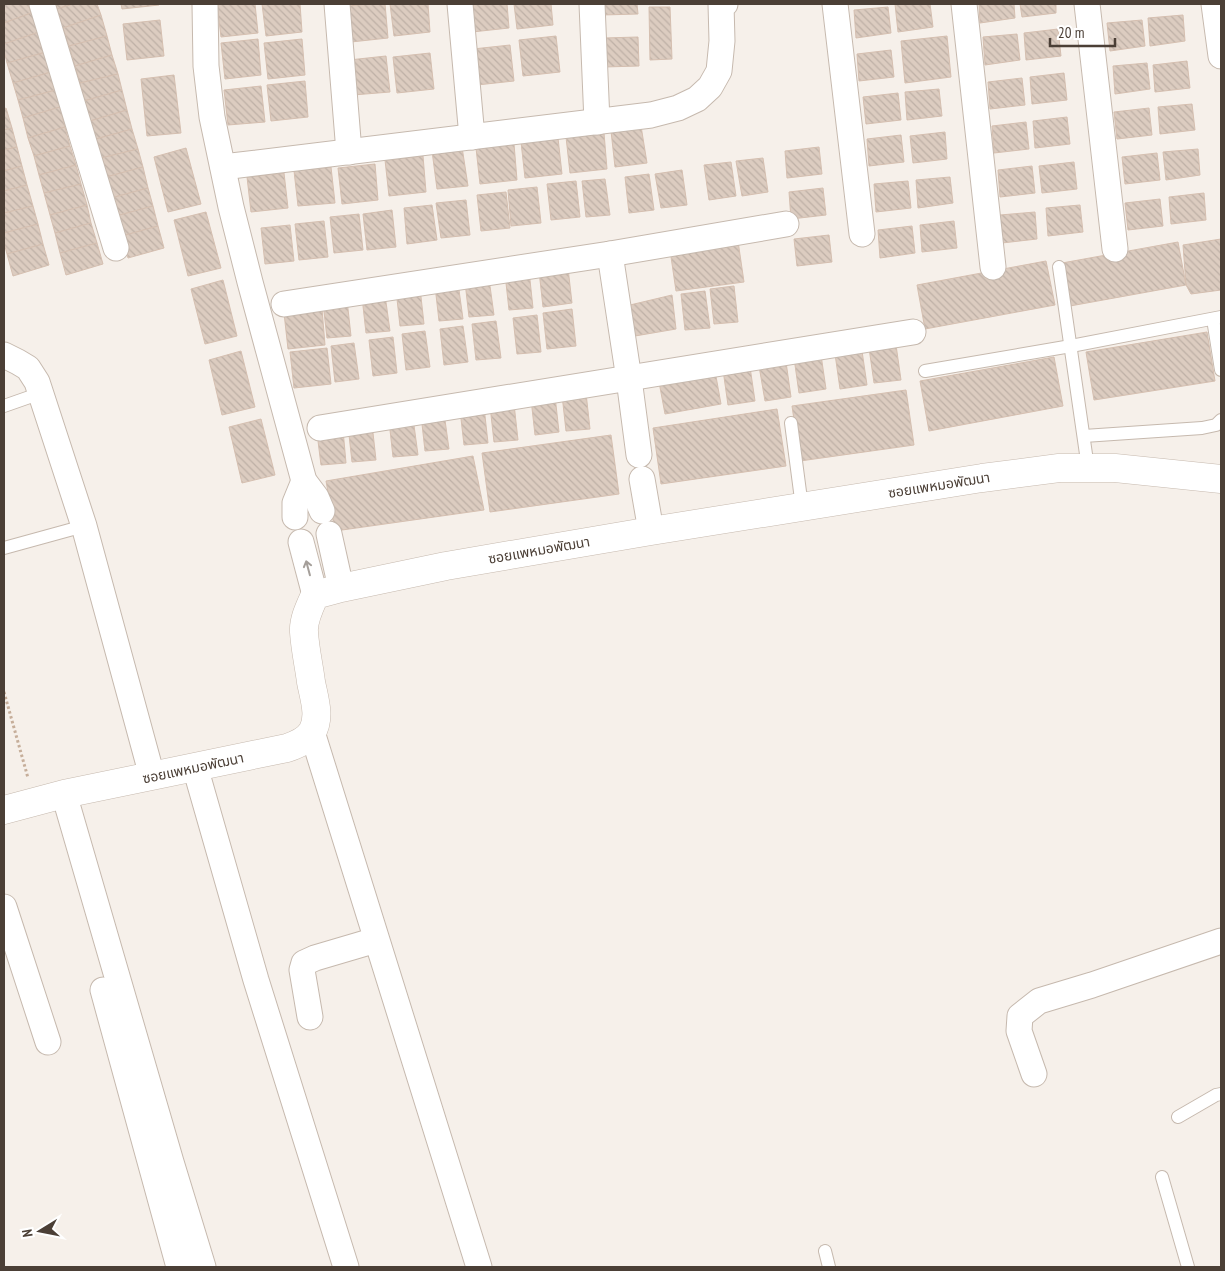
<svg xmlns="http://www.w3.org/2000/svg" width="1225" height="1271" font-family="'PT Sans Narrow','Noto Sans Thai',sans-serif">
	<defs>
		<pattern id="building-back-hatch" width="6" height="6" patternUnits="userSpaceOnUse" patternTransform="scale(1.25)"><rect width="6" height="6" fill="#dcccc0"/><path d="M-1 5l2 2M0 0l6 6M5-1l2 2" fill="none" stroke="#beb0a6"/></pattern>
	</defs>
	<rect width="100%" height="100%" fill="#f6f0ea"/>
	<g fill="url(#building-back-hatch)" stroke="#d5bfb0">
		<path d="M4,4H28L31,13L4,23Z"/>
		<path d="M56,4H73L57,9Z"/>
		<path d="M73,4H97L101,15L63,28L57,9Z"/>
		<path d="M121,4H159V5L122,9Z"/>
		<path d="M217,4H255L258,33L221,37Z"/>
		<path d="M262,4H300L302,32L266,36Z"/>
		<path d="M368,4H385L388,38L351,42L348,6Z"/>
		<path d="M390,4H428L430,32L394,36Z"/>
		<path d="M469,4H507L509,28L472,32Z"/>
		<path d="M514,4H551L553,25L517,29Z"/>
		<path d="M602,4H637L638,14L602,15Z"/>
		<path d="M895,4H930L933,27L898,32Z"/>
		<path d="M979,4H1014L1015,18L980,23Z"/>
		<path d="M1020,4H1056V13L1022,17Z"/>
		<path d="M649,7H670L672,59L650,60Z"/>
		<path d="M888,7L891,33L856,38L854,10Z"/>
		<path d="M31,13L39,32L4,44V23Z"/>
		<path d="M101,15L107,36L69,46L63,28Z"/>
		<path d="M1183,15L1185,41L1150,46L1148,18Z"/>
		<path d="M160,20L164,56L127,60L123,24Z"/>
		<path d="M1142,20L1145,46L1110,51L1107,23Z"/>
		<path d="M1058,29L1061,56L1026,60L1024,33Z"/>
		<path d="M39,32L46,52L7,63L4,51V44Z"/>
		<path d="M1017,34L1020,60L985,65L983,37Z"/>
		<path d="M107,36L112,55L75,66L69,46Z"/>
		<path d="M556,36L560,72L523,76L519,40Z"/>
		<path d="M947,36L951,77L905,83L901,41Z"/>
		<path d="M638,37L639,66L604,67V38Z"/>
		<path d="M258,39L261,75L225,79L221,43Z"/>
		<path d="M302,39L305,75L268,79L264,43Z"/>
		<path d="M510,45L514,81L477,85L473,49Z"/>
		<path d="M891,50L894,77L859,81L857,54Z"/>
		<path d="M46,52L51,72L13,83L7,63Z"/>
		<path d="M430,53L434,89L397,93L393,57Z"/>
		<path d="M112,55L118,74L80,83L75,66Z"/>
		<path d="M386,56L390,92L353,95L349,60Z"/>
		<path d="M1187,61L1190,88L1155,92L1153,65Z"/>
		<path d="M1147,63L1150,89L1115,94L1113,66Z"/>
		<path d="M51,72L56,90L18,100L13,83Z"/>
		<path d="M1064,73L1067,100L1032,104L1030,77Z"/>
		<path d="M118,74L122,90L84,101L80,83Z"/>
		<path d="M174,75L181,133L147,136L141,79Z"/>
		<path d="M1022,78L1025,105L990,109L988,82Z"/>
		<path d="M305,81L308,117L271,121L267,85Z"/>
		<path d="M261,86L265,122L228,125L224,90Z"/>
		<path d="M939,89L942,116L907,120L905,92Z"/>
		<path d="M56,90L60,107L23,118L18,100Z"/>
		<path d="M122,90L127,110L90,121L84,101Z"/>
		<path d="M898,93L901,120L866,124L863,97Z"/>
		<path d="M1192,104L1195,130L1160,134L1158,107Z"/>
		<path d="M60,107L65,127L28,138L23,118Z"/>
		<path d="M6,108L12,128L4,130V109Z"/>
		<path d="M1149,108L1152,135L1117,139L1114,112Z"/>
		<path d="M127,110L132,129L96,139L90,121Z"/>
		<path d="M1067,117L1070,144L1035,148L1033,121Z"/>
		<path d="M1026,122L1029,149L994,153L992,126Z"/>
		<path d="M641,126L647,163L615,167L611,131Z"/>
		<path d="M65,127L70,146L34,156L28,138Z"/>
		<path d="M12,128L17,147L4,150V130Z"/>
		<path d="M132,129L138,149L101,158L96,139Z"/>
		<path d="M945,132L947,159L913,163L910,136Z"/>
		<path d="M604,133L607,169L570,173L566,137Z"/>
		<path d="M901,135L904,162L869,166L867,139Z"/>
		<path d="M558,138L562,174L525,178L521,142Z"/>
		<path d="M514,144L517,180L480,184L476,148Z"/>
		<path d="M70,146L76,165L39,175L34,156Z"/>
		<path d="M17,147L22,166L4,171V150Z"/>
		<path d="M462,147L468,186L437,189L432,151Z"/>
		<path d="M819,147L822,174L787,178L785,151Z"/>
		<path d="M186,148L201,204L168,212L154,157Z"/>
		<path d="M138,149L143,167L106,177L101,158Z"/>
		<path d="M1198,149L1200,175L1166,180L1163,152Z"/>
		<path d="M1157,153L1160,180L1125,184L1122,157Z"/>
		<path d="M423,156L426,192L389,196L385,160Z"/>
		<path d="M763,158L768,192L742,196L736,161Z"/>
		<path d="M731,162L736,196L709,200L704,165Z"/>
		<path d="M1074,162L1077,189L1042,193L1039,166Z"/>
		<path d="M375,164L378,200L342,204L338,168Z"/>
		<path d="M76,165L81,184L44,193L39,175Z"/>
		<path d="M22,166L27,185L4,191V171Z"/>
		<path d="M1032,166L1035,193L1000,197L998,170Z"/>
		<path d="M143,167L148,188L111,198L106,177Z"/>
		<path d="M331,167L335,203L298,206L294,171Z"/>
		<path d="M682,170L687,205L661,208L655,174Z"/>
		<path d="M284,173L288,208L251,212L247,177Z"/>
		<path d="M649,174L654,210L629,213L625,177Z"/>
		<path d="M950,177L953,203L918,208L916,180Z"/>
		<path d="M605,179L610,215L586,217L582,181Z"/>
		<path d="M576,181L580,217L551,220L547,184Z"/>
		<path d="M908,181L911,208L876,212L874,184Z"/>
		<path d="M81,184L87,205L50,215L44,193Z"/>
		<path d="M27,185L33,206L4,213V191Z"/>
		<path d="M537,187L541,223L511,226L508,190Z"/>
		<path d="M148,188L153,206L116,216L111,198Z"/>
		<path d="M823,188L826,215L791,219L789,192Z"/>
		<path d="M506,192L510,228L481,231L477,195Z"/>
		<path d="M1204,193L1206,220L1171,224L1169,197Z"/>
		<path d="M1160,199L1163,226L1128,230L1125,203Z"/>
		<path d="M466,200L470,235L441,238L436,203Z"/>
		<path d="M87,205L91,223L55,233L50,215Z"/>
		<path d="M432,205L437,240L407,244L404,208Z"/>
		<path d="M1080,205L1083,232L1048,236L1046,208Z"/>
		<path d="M33,206L38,224L4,233V213Z"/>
		<path d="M153,206L158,226L122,236L116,216Z"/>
		<path d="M392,210L396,247L367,250L363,214Z"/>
		<path d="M206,212L221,268L188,276L174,220Z"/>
		<path d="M1035,212L1037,239L1002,243L1000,215Z"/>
		<path d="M359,214L363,250L334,253L330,217Z"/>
		<path d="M324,221L328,257L299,260L295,224Z"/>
		<path d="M954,221L957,248L922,252L920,225Z"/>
		<path d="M91,223L97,243L60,253L55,233Z"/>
		<path d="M38,224L43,244L7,254L4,243V233Z"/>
		<path d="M290,225L294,261L265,264L261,228Z"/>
		<path d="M158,226L164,248L128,258L122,236Z"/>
		<path d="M912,226L915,253L880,258L878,230Z"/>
		<path d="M829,235L832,262L797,266L794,239Z"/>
		<path d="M1221,239V290L1191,294L1186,285L1183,245Z"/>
		<path d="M738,241L744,282L676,291L670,250Z"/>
		<path d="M1178,242L1186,285L1070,306L1062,263Z"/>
		<path d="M97,243L103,264L66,275L60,253Z"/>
		<path d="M43,244L49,265L13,276L7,254Z"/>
		<path d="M1046,261L1055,305L925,329L917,285Z"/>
		<path d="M568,268L572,303L543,307L539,271Z"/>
		<path d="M529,271L533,308L509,310L505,274Z"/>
		<path d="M489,279L494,315L469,317L465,282Z"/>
		<path d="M223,280L237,336L205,344L191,289Z"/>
		<path d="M458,283L463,319L439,321L435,286Z"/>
		<path d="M734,286L738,322L714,324L710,289Z"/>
		<path d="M420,288L424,324L400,326L396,290Z"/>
		<path d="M705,291L710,328L685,330L681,294Z"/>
		<path d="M385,295L390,331L366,333L362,297Z"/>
		<path d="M672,295L676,329L635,336L630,305Z"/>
		<path d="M347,300L351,336L327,338L323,303Z"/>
		<path d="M322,309L325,345L288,349L284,313Z"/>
		<path d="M572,309L576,346L547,349L543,313Z"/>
		<path d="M537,315L541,352L517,354L513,318Z"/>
		<path d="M496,321L501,358L476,360L472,324Z"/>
		<path d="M463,326L468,362L444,365L440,329Z"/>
		<path d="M425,331L430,367L406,370L402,334Z"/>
		<path d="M1207,332L1215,381L1094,400L1086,352Z"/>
		<path d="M393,337L397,373L373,376L369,340Z"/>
		<path d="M354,343L359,379L335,382L331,346Z"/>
		<path d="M896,345L901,380L874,383L869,348Z"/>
		<path d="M327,348L331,384L294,388L290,352Z"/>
		<path d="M241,351L255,407L222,415L209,360Z"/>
		<path d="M862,351L867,385L840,389L835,354Z"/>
		<path d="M821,355L826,389L799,393L794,358Z"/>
		<path d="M1054,357L1063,406L929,431L920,381Z"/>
		<path d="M786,362L791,397L765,401L759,366Z"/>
		<path d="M750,367L755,401L728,405L723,370Z"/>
		<path d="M715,371L721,404L665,414L659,382Z"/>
		<path d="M906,390L914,445L800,461L792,406Z"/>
		<path d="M586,393L590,429L566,431L562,395Z"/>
		<path d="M555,396L559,432L535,435L531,399Z"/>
		<path d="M514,404L518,440L494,442L490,406Z"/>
		<path d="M484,407L488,443L464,445L460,410Z"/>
		<path d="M777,409L786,466L661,484L653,428Z"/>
		<path d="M444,413L449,449L425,451L421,415Z"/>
		<path d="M413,418L418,455L393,457L389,421Z"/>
		<path d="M261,419L275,475L242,483L229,427Z"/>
		<path d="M372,424L376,460L352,462L348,426Z"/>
		<path d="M343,430L346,463L321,465L317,433Z"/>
		<path d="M611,435L619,494L490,512L482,453Z"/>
		<path d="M473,456L484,510L335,531L326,481Z"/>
	</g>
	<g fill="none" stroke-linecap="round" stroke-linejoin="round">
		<g stroke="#c6b9ae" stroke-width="14">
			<g id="service">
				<path d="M1059,267L1088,468"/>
				<path d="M1213,319L1221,370"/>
				<path d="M925,371L1071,346L1221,317"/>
				<path d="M4,406L41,393"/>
				<path d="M791,423L802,507"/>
				<path d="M1084,436L1202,428L1216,425L1221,420"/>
				<path d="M4,548L84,526"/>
				<path d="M1178,1117L1216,1095L1221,1094"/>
				<path d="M1162,1177L1188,1267"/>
				<path d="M825,1251L829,1267"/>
			</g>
		</g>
		<g stroke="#c6b9ae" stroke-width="27">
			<g id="minor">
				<path d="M42,4L116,248"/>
				<path d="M205,4L206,66L212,117L231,207L250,282L304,481L316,497L322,511"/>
				<path d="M337,4L349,152"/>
				<path d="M460,4L472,137"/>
				<path d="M592,4L597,122"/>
				<path d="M835,4L862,234"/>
				<path d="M964,4L993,267"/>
				<path d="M1087,4L1115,249"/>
				<path d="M1214,4L1221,56"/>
				<path d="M223,167L651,115L678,108L697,99L710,87L719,71L722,41L721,4H725"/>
				<path d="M610,254L629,379L639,455"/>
				<path d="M284,304L610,254L786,224"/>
				<path d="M4,355L18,362L28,368L37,382L84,526L152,776"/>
				<path d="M320,428L913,332"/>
				<path d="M642,479L651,531"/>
				<path d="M295,517V503L304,481"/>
				<path d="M329,534L341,588"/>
				<path d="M301,542L315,595"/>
				<path d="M312,732L479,1267"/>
				<path d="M195,767L256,980L346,1267"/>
				<path d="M64,794L171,1162L203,1267"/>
				<path d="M4,907L48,1042"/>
				<path d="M103,990L179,1267"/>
				<path d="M310,1017L302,970L304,963L315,958L376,940"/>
				<path d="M1034,1074L1019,1031L1020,1016L1039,1001L1092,985L1221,941"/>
			</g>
		</g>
		<g stroke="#c6b9ae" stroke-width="29">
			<path id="tertiary" d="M4,810L64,794L287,748C296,745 307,740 312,732C321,717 314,698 311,682C309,666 305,649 304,632C303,620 310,606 315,595L341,588L446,566L651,531L982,478L1059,468H1115L1221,479"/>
		</g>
		<path stroke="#c6ae9a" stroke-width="3" stroke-dasharray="2.5 2.5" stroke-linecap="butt" d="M4,692L28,778"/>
		<use href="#service" stroke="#fff" stroke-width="12"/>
		<use href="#minor" stroke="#fff" stroke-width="25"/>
		<use href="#tertiary" stroke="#fff" stroke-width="28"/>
	</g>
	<defs><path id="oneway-shaft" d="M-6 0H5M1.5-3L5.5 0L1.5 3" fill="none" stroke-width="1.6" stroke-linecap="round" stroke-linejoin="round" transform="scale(1.25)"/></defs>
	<use stroke="#a59f9a" href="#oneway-shaft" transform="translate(308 568) rotate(-105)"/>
	<g text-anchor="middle" stroke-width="4" stroke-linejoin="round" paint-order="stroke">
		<g font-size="14" fill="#4b3f36" stroke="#fff">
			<text transform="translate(939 485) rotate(-9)" y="5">ซอยแพหมอพัฒนา</text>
			<text transform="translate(539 550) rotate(-10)" y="5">ซอยแพหมอพัฒนา</text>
			<text transform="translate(193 768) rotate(-12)" y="5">ซอยแพหมอพัฒนา</text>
		</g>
	</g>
	<rect width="1225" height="1271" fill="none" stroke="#4b3f36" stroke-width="10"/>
	<g transform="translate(40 1231) rotate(260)" stroke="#ffffff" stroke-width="4" paint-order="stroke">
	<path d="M0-4L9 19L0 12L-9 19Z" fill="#4b3f36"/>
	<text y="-8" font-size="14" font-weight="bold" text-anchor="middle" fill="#4b3f36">N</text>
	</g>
	<path d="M1050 38v8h65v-8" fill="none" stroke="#4b3f36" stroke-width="2.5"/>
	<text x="1058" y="38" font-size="15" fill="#4b3f36" stroke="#ffffff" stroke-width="4" paint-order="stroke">20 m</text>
</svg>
